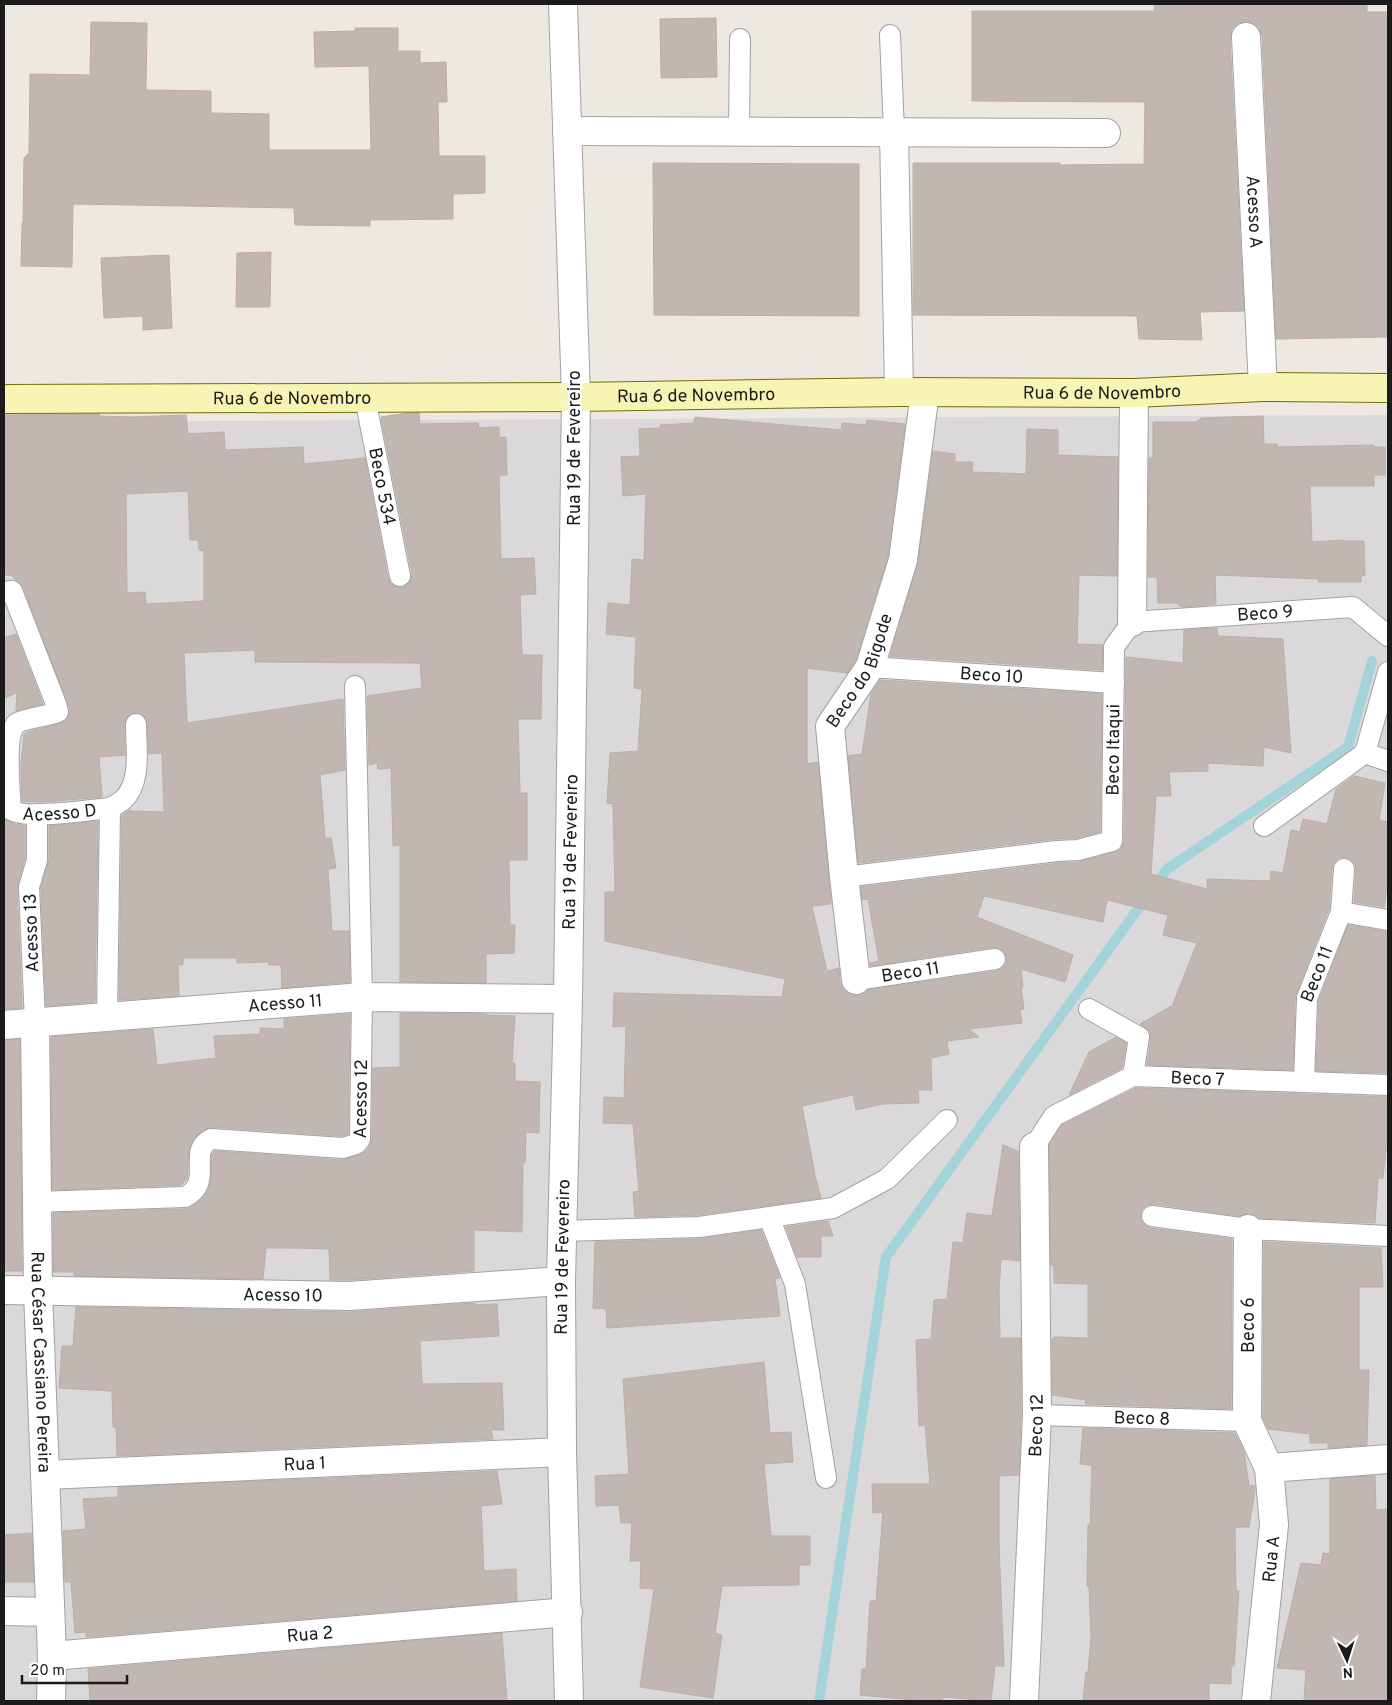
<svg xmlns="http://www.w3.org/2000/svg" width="1392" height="1705" font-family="Overpass,sans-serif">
	<rect width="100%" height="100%" fill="#ede8e1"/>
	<path fill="#dad8d9" d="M1388,415V1701H4V422Z"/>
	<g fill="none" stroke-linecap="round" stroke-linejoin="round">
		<g stroke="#a2d4da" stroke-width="10">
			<path d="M1155,886L1167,869L1348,747L1372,661"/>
			<path d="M819,1701L886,1257L1146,898"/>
		</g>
	</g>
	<g fill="#c1b6b1" stroke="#beada4" fill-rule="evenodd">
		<path d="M1154,4H1367V12H1388V337L1276,339L1262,36L1259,28L1253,23L1246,21L1237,24L1232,30L1230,38L1244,311L1200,312L1202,340L1139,339L1137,316L913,315V163H1060V165L1144,164L1145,102L972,101V11H1154Z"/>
		<path d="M716,18L717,77L661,78L660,19Z"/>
		<path d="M91,22L147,23L146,90L211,91V113L269,114V150H371L369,66L315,67L314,32L355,31V28H398V51H420V63L446,62L447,102H438L439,156H485V193L453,194V219L370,220V226L295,225L294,208L73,204L72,267L21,266L22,223H23L24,158L29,153L30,74L90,75Z"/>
		<path d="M653,163L859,164V316L654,315Z"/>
		<path d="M271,252L270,307H236L237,253Z"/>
		<path d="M169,255L172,328L143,330V316L104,318L101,258Z"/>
		<path d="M408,413H419L420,424L478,423L479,428L499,427V438L506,437L507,475H499L501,559L534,558L536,594L520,595L522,655H542L541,719H518L520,793H527V860H509L510,925H515L514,953L486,954V983L400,982V845L393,846L391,768L378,769L377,763L369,765L367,696L422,688L420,663L255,662V650L184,653L187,723L343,699L345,770L320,775L325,838H331L336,868L328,869L332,931H349L350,982L282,988L281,965H269L268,962L237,963V958H183V965H178L179,996L119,1000L122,815L128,811L164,812L162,753L149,754L146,718L141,713L136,712L130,714L126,718L124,724L125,755L99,757L102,797L44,802L22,801L21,764L24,734L28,732L62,723L67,720L69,715L70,710L23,587L20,582L14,579L12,575H4V415L99,414V416L130,417L186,415L188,434L224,432L225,450L303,447L304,464L365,458L388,578L391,584L397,587L402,588L408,585L411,579L412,574L381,417ZM188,491L190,540H198L199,550L204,551V601L146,604L145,592L127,593L126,494Z"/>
		<path d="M1263,416L1264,444H1277L1278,447L1374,445V447H1385V475H1374V486H1310L1312,542L1344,540V541H1364L1365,575L1361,576V582H1318V579L1215,575L1216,604L1184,607L1178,605V603H1158L1157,577H1148L1149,458H1153V422H1197L1201,418Z"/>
		<path d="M695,417L841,430L842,423L866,425L867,420L905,424L888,557L856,660L847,673L807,668V764L818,762L831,904L812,906L827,971L839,968L840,982L843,989L850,994L858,995L867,990L997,971L1003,968L1006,964L1007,958L1004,951L999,948L993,947L870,966V963L879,961L868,899L862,900L861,887L1058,863L1079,862L1115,852L1121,849L1124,841L1126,657L1183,663L1184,630L1217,628L1218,636L1283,639L1291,753L1264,747L1263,766L1208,763V771L1169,772L1171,796H1156L1151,874L1207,889V879L1270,881L1271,871L1283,873L1291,830L1300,832L1303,819L1327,824L1336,789L1354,776L1385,783L1379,820L1388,822V879L1384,907L1354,902L1356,870L1355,864L1351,859L1345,857L1339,858L1334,862L1332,868L1329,909L1295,997L1293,1070L1147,1065L1151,1039L1150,1032L1140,1024L1175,1004H1173L1197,943L1163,935L1168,915L1107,900L1103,922L984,896L977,917L1073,955L1065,982L1021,969L1023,987H1021L1024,1009H1020L1022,1023L969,1029L979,1037L947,1041L949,1054L931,1058L932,1090H918L919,1103L882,1104L856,1110L853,1095L802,1106L815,1175L821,1198L698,1215L635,1217L633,1192L639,1191L633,1124L603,1123L604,1097L624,1098L626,1026L613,1027L614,993L782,997L785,979L605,941V892H615L613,804L607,803L610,753L638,751L642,689L634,688L636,637L606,634L608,603L630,605L632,559L644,560L646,494L623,496L621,457L640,456L639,429L660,428V425L694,423Z"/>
		<path d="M1027,429L1058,430V455L1118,457L1117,576L1079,575L1077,644L1103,645L1102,670L890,656L918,562L933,451L955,454V462H973L972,472L1026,474Z"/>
		<path d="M16,634L43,704L16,711L17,693L4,698V638Z"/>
		<path d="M880,680L1102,694L1100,832L1076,838L1056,839L858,863L848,756L862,754L871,694Z"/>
		<path d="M4,819L15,824L25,826V858L17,888L22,1008L4,1009Z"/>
		<path d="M98,821L95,1002L46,1006L41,888L49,860V826Z"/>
		<path d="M1348,925L1388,932V1073L1316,1071L1319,1000Z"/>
		<path d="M400,1013L486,1014V1015L515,1016L512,1063H515V1081L540,1082L539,1133L526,1132L525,1163L523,1162L522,1232L474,1230V1271L349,1280H330L329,1249L294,1248H266L263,1279L74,1276V1272H53V1213L185,1209L191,1207L201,1200L208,1189L211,1177L212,1154L215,1151L342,1160L359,1155L365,1152L370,1146L372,1139L373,1068L400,1067Z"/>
		<path d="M350,1014L348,1134L342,1136L211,1127L204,1130L193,1139L189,1150L187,1179L181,1185L52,1190L51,1037L153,1029L157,1065L216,1058L214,1036L260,1034V1028L284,1029V1019Z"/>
		<path d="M1116,1037L1126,1043L1122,1068L1069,1095L1089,1052Z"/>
		<path d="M20,1039L22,1271H4V1040Z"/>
		<path d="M1136,1088L1388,1097V1132L1383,1178H1378L1375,1223L1258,1218L1249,1213L1240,1216L1154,1204L1147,1205L1142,1209L1140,1215L1141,1221L1144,1225L1150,1228L1232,1239L1231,1409L1085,1404L1086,1400L1052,1395V1339H1054V1337L1088,1338V1284L1054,1283V1266L1051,1265L1049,1145L1062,1125Z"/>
		<path d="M1003,1145L1018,1151L1020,1261L1001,1259L999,1289L1000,1338H1021V1415L1019,1475L999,1476V1544L1004,1666H995L991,1701L943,1697L942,1701H925L860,1695L862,1669H866L870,1601H876L883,1512L873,1513L872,1484H930L925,1425L919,1426L916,1340L931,1339L934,1300L947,1299L953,1242L963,1243L967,1213L992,1216Z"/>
		<path d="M828,1221L833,1236H821V1257H797L786,1227Z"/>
		<path d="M761,1230L780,1278L775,1279L780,1316L607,1328L606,1309L593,1308L595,1242L699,1239Z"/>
		<path d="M1264,1242L1381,1248L1383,1287H1359V1370H1369L1367,1445L1328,1448V1443H1310V1434L1268,1429L1263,1418Z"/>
		<path d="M475,1303V1305L497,1304L499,1336L420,1341L422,1384L502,1383L504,1430H491L493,1439L117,1456L116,1427H113L112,1391L59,1388L62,1346H73L76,1307L349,1312Z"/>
		<path d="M764,1362L770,1433L791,1432L793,1462L764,1464L771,1536H810V1565H799V1585L722,1586L715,1633L722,1635L713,1698L640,1687L654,1589L640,1588L641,1561H630L632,1523H621L619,1505L596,1506L595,1476L629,1474L623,1379Z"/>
		<path d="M1083,1428L1235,1433L1244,1452L1249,1485L1255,1486V1490L1249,1527H1235L1236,1591H1239L1234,1666H1231V1684L1209,1683V1701H1083L1086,1672H1088L1091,1637L1089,1586H1087L1088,1525H1090L1092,1465L1080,1464Z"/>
		<path d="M497,1471L502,1504L481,1506L484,1571L516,1569L517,1601L86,1637V1632L75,1633L71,1582H65L63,1531L86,1529L83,1499L118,1497V1487Z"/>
		<path d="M1366,1476H1375L1376,1510L1388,1509V1701H1304L1306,1670L1277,1668L1301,1563L1321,1565L1323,1553L1330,1554V1479Z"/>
		<path d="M32,1533L34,1582H4V1535Z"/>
		<path d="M502,1633L507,1701H90L88,1669Z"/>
	</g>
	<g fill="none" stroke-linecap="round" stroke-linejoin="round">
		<g stroke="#a2a2a2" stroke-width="22">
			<g id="lane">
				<path d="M890,35L894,132"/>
				<path d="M739,132L740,39"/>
				<path id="s1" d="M365,398L400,576"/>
				<path id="s2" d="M4,592L12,591L56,704L58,712C48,716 23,719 17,723C4,733 10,793 11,810C28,820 88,810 110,808L107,1017"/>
				<path id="s3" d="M870,667L1114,683"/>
				<path d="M1365,753L1388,672"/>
				<path d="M1365,753L1388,761"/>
				<path d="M110,808C114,806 119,803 123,800C142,782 136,748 136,724"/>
				<path d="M1264,826L1365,753"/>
				<path id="s4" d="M844,877L1057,851L1078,850L1112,841L1114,647L1132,622L1353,607L1388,636"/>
				<path d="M1341,912L1388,920"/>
				<path id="s5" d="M856,980L995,959"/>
				<path d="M1089,1009L1139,1037L1133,1076"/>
				<path d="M35,1022L29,887L37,860V814"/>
				<path id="s6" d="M1304,1082L1307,998L1341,912L1344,869"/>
				<path id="s7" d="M1034,1147L1054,1116L1133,1076L1388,1085"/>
				<path id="s8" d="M36,1202L185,1197C215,1182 186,1151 211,1139L343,1148L356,1144L360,1139L362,997L355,686"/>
				<path d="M1152,1216L1248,1229L1388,1236"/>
				<path d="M769,1217L795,1284L826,1478"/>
				<path d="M562,1231L699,1227L833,1208L887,1179L947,1120"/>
				<path id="s9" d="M1037,1415L1247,1421"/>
			</g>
		</g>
		<g stroke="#a2a2a2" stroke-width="30">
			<g id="street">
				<path d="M563,4L576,397L568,999L561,1281L562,1452L569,1701"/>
				<path id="s10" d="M1246,37L1263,387"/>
				<path d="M567,131L1106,133"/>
				<path d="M894,132L899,392"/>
				<path d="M1132,622L1134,393"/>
				<path id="s11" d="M856,980L844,877L830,726L870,667L903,560L925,392"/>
				<path id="s12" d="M35,1022L38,1291L52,1656L51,1701"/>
				<path id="s13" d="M4,1025L362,997L568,999"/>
				<path d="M1248,1229L1247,1421L1269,1468L1274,1525L1256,1701"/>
				<path id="s14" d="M4,1290L349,1296L561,1281"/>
				<path d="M1269,1468L1388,1459"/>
				<path id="s15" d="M46,1475L562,1452"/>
				<path d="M4,1611L49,1612"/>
				<path id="s16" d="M52,1656L568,1612"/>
				<path id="s17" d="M1024,1701L1037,1415L1034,1147"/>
			</g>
		</g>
		<g stroke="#6f6f06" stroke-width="30">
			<g id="secondary">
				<path id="s18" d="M4,399L576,397L899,392L1134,393L1263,387L1388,388"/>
			</g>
		</g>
		<use href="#lane" stroke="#fff" stroke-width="20"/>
		<use href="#street" stroke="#fff" stroke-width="28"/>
		<use href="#secondary" stroke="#f8f4b4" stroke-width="28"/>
	</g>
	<g text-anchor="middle" stroke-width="4.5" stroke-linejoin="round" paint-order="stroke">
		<g font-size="18" fill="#1b1b1b" stroke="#fff">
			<text dy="6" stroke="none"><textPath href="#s10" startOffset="175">Acesso A</textPath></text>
			<text dy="6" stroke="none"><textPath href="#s18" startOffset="1098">Rua 6 de Novembro</textPath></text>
			<text dy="6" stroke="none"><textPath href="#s18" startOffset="692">Rua 6 de Novembro</textPath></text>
			<text dy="6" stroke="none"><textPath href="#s18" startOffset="288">Rua 6 de Novembro</textPath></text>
			<text transform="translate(574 448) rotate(-90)" y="6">Rua 19 de Fevereiro</text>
			<text dy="6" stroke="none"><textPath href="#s1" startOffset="90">Beco 534</textPath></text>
			<text dy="6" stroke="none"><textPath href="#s4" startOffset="629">Beco 9</textPath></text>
			<text dy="6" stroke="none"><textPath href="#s11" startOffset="319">Beco do Bigode</textPath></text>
			<text dy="6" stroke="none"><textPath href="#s3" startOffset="122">Beco 10</textPath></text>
			<text dy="6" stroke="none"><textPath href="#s4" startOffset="362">Beco Itaqui</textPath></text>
			<text dy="6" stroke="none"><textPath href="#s2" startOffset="318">Acesso D</textPath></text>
			<text transform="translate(570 852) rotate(-89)" y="6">Rua 19 de Fevereiro</text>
			<text transform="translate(31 933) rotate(-92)" y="6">Acesso 13</text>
			<text dy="6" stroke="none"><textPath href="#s5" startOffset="55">Beco 11</textPath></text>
			<text dy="6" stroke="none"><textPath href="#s6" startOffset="110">Beco 11</textPath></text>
			<text dy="6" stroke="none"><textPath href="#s13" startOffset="282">Acesso 11</textPath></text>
			<text dy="6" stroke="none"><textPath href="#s7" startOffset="190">Beco 7</textPath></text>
			<text dy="6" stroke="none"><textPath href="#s8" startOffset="410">Acesso 12</textPath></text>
			<text transform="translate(562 1257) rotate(-89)" y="6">Rua 19 de Fevereiro</text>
			<text dy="6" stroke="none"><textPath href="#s14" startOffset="279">Acesso 10</textPath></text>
			<text transform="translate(1248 1325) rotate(-90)" y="6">Beco 6</text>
			<text dy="6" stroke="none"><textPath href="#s12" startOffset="340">Rua César Cassiano Pereira</textPath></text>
			<text dy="6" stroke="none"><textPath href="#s9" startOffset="105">Beco 8</textPath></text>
			<text dy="6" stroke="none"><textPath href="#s17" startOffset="276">Beco 12</textPath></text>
			<text dy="6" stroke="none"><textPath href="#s15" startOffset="259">Rua 1</textPath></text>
			<text transform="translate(1271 1559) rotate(-84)" y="6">Rua A</text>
			<text dy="6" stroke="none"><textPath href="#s16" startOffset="259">Rua 2</textPath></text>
		</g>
	</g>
	<rect width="1392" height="1705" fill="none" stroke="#1b1b1b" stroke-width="10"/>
	<g transform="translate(1347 1660) rotate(176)" stroke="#ffffff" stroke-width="4" paint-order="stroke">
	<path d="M0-4L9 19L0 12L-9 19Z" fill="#1b1b1b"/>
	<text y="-8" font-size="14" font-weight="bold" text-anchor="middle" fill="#1b1b1b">N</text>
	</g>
	<path d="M22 1675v8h105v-8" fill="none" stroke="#1b1b1b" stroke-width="2.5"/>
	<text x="30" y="1675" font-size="15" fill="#1b1b1b" stroke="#ffffff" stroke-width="4" paint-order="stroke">20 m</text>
</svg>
